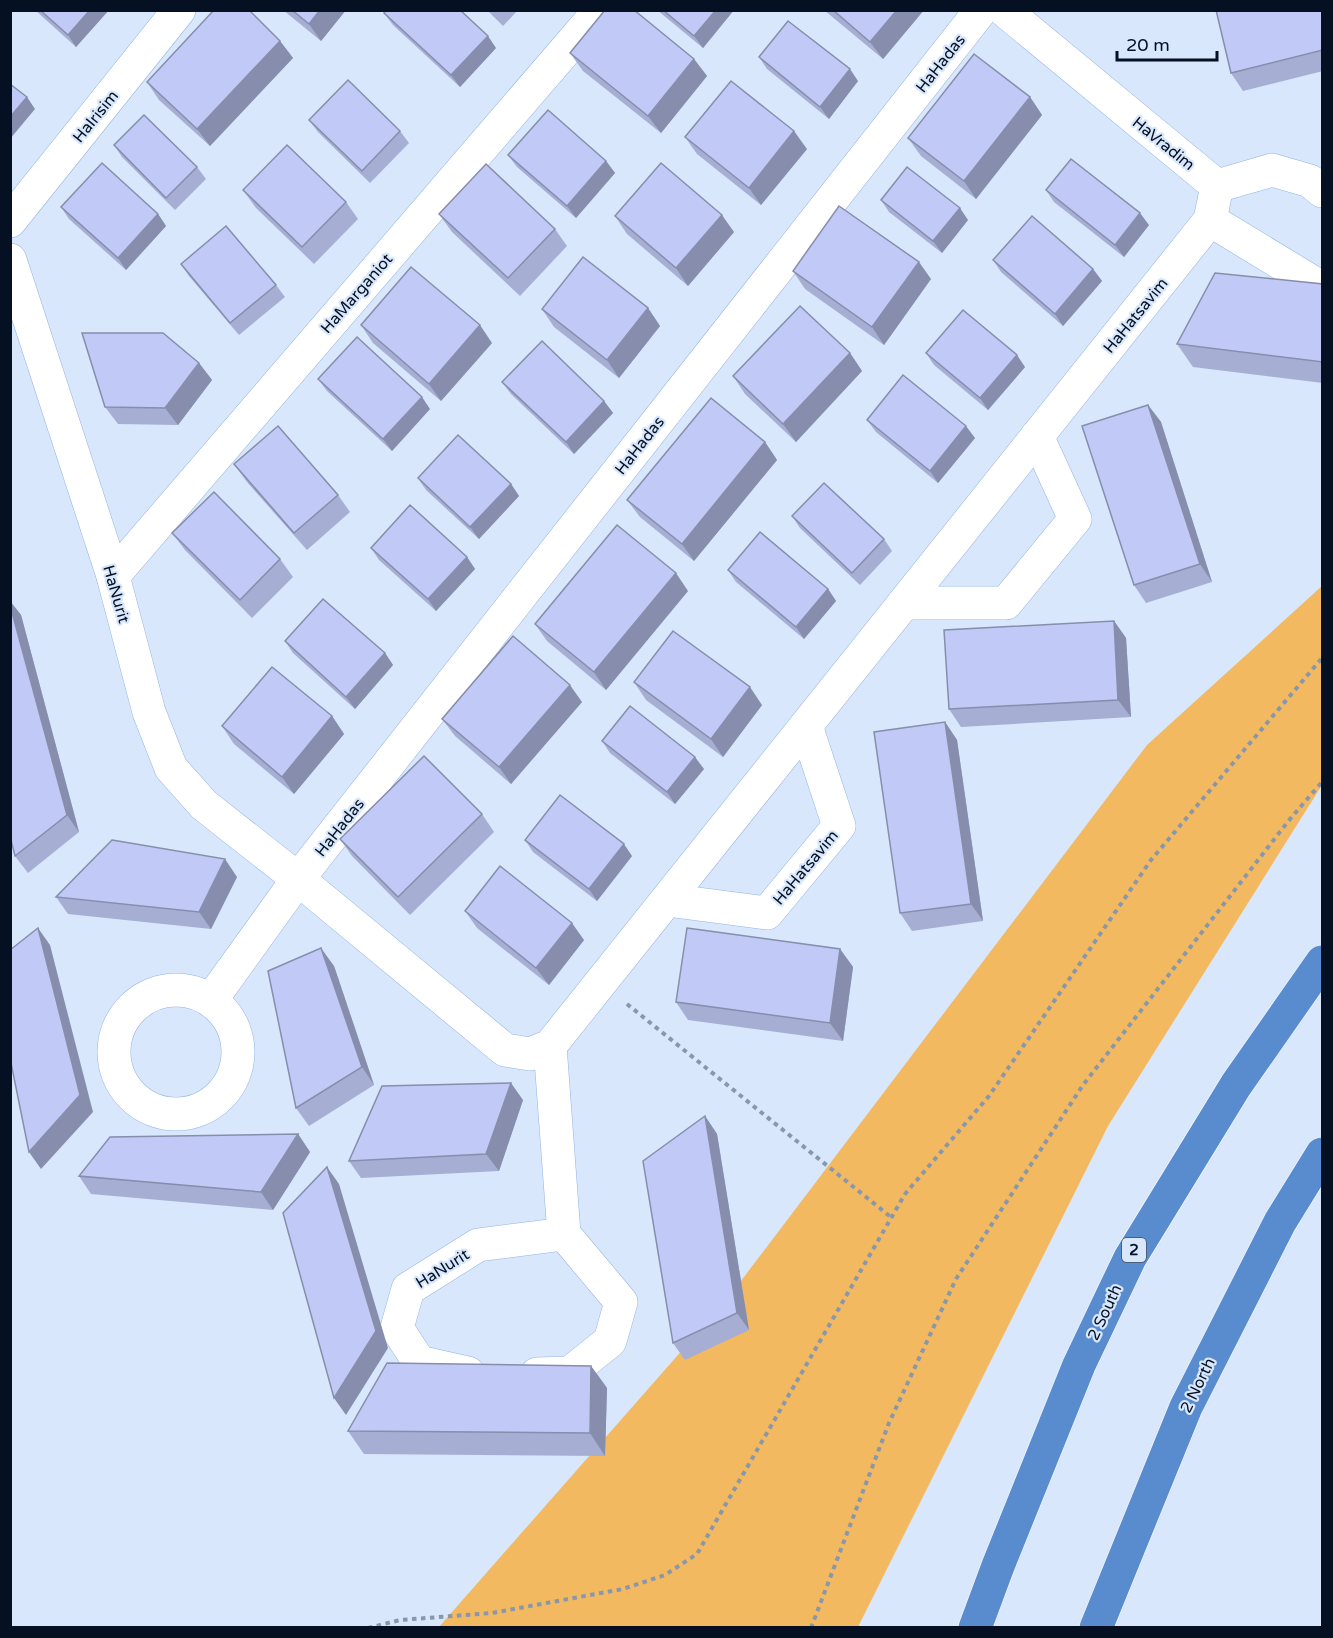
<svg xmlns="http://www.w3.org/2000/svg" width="1333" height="1638" font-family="'Varela Round',sans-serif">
	<rect width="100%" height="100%" fill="#d8e7fb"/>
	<path fill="#f2b961" d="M1322,586V785L1108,1126L858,1627L438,1628L728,1298L1147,745Z"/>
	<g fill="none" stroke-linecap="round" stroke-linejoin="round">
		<g stroke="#91b4e4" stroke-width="34">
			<g id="minor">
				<path d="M1004,10L1217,186"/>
				<path d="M1217,186L1272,170L1310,181L1322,191"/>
				<path d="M1210,220L1322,288"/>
				<path d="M10,221L179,10"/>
				<path d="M10,260L113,576L149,712L171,768L204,805L298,879L505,1050L530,1054L550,1046L1210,220L1217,186"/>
				<path d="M113,576L600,10"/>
				<path d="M904,603H1006L1075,519L1037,436"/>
				<path d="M667,900L767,913L839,826L806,726"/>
				<circle cx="176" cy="1052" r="62"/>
				<path d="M211,1000L298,879L981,10"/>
				<path d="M468,1373L419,1362L397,1328L408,1289L478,1245L564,1234"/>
				<path d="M537,1374L570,1373L610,1341L621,1302L564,1234L550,1046"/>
			</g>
		</g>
		<g stroke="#fff" stroke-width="34">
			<g id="highway">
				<path d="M975,1628L998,1566L1079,1365L1130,1258L1236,1085L1322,962"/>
				<path d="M1096,1628L1186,1407L1280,1222L1322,1154"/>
			</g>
		</g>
		<g stroke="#8997aa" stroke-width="4" stroke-dasharray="4.5 4.5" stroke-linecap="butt">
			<path d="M627,1004L892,1218"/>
			<path d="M368,1628L400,1620L492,1613L623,1589L665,1575L697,1554L905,1194L989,1096L1151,860L1322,658"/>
			<path d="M811,1628L889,1423L956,1279L1083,1085L1290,819L1322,782"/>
		</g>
		<use href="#minor" stroke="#fff" stroke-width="33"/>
		<use href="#highway" stroke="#598ccf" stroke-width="33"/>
	</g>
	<g fill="#a6aed4">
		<path d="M35,10H109L76,47Z"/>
		<path d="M283,10H346L321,41Z"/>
		<path d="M487,10H518L503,26Z"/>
		<path d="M657,10H734L703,48Z"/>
		<path d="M824,10H924L883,59Z"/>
		<path d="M1323,10V71L1243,91L1231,73Z"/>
		<path d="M384,13L496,48L460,87L393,25Z"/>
		<path d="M280,41L293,58L210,146L159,100L147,82Z"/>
		<path d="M570,53L694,59L707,76L661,133L583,71Z"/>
		<path d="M759,57L858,81L829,119L767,69Z"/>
		<path d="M1030,97L1042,115L976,199L921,156L908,138Z"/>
		<path d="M309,120L400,131L409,143L370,183L318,132Z"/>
		<path d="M685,137L807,149L761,205L697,154Z"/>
		<path d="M114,145L197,167L206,179L175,210L122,157Z"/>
		<path d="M508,155L606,161L615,173L576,218L517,167Z"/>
		<path d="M243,190L346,202L358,219L314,264L256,208Z"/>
		<path d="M1046,190L1149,225L1124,257L1054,202Z"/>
		<path d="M881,200L968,220L942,253L889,212Z"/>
		<path d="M61,207L158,214L166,226L126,270L69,219Z"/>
		<path d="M439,214L555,229L567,246L520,296L452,232Z"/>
		<path d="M615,216L734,232L688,286L627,234Z"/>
		<path d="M993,260L1093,269L1102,281L1063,326L1001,272Z"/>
		<path d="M181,264L276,285L285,297L239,335L189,276Z"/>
		<path d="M793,271L931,279L884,345L805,289Z"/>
		<path d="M1323,284V383L1193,367L1177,344Z"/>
		<path d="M648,308L660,326L619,378L554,327L542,309Z"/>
		<path d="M361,325L492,343L441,401L373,343Z"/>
		<path d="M850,353L862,371L796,442L745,394L733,376Z"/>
		<path d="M926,353L1025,367L988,410L934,365Z"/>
		<path d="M199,363L212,380L178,425L118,424L105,407Z"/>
		<path d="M318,379L430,409L392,451L327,391Z"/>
		<path d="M502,382L604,401L613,413L574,454L511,394Z"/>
		<path d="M1148,405L1161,422L1212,582L1146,603L1134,585Z"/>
		<path d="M867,420L975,438L938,483L876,432Z"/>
		<path d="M765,442L777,460L694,561L640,517L627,500Z"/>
		<path d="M234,464L338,495L350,512L307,550L247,482Z"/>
		<path d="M418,478L511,484L519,496L479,539L426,490Z"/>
		<path d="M792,516L884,539L892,551L860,585L800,528Z"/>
		<path d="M172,533L280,559L293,577L252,618L185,550Z"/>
		<path d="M371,548L467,557L475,569L436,611L379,560Z"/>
		<path d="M728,570L828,589L836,601L804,639L736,582Z"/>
		<path d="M688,591L606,690L547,641L535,624Z"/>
		<path d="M10,601L21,615L79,832L28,873L15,856L10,836Z"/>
		<path d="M1114,621L1126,638L1131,717L961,727L949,709Z"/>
		<path d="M285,641L385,653L393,665L355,709L293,653Z"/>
		<path d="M634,682L762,705L723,757L646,700Z"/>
		<path d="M582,702L511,784L455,736L442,719Z"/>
		<path d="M332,716L344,734L294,794L234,744L222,726Z"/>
		<path d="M945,722L957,740L983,921L912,931L900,913Z"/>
		<path d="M602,741L704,769L675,804L610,753Z"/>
		<path d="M482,814L494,832L410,915L352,856L340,839Z"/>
		<path d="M525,840L632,856L597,901L533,852Z"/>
		<path d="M237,877L211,929L68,914L56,897Z"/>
		<path d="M465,911L584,940L549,985L477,928Z"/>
		<path d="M840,949L853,967L843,1041L688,1020L676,1002Z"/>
		<path d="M334,966L374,1085L309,1126L296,1108Z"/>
		<path d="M523,1100L499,1171L361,1178L349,1161Z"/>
		<path d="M705,1116L717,1134L749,1330L685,1360L673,1343Z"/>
		<path d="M298,1134L310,1152L273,1210L91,1194L79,1176Z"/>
		<path d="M591,1366L607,1388L605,1456L364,1454L348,1431Z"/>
	</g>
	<g fill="#878dac">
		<path d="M90,10H109L76,47L68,35Z"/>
		<path d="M320,10H346L321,41L309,24Z"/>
		<path d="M716,10H734L703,48L694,36Z"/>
		<path d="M897,10H924L883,59L870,42Z"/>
		<path d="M488,36L496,48L460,87L451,75Z"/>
		<path d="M280,41L293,58L210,146L197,129Z"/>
		<path d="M694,59L707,76L661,133L648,116Z"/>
		<path d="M850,69L858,81L829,119L820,107Z"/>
		<path d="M27,97L35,109L10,139V117Z"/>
		<path d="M1030,97L1042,115L976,199L964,181Z"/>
		<path d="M794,131L807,149L761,205L749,188Z"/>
		<path d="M606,161L615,173L576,218L567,206Z"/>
		<path d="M960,208L968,220L942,253L933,241Z"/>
		<path d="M1140,213L1149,225L1124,257L1115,245Z"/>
		<path d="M158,214L166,226L126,270L118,258Z"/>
		<path d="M722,215L734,232L688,286L676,268Z"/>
		<path d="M919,262L931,279L884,345L872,327Z"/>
		<path d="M1093,269L1102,281L1063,326L1055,314Z"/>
		<path d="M648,308L660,326L619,378L607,360Z"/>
		<path d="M480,325L492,343L441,401L429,384Z"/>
		<path d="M850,353L862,371L796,442L783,424Z"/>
		<path d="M1017,355L1025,367L988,410L980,398Z"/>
		<path d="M199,363L212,380L178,425L165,408Z"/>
		<path d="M422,397L430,409L392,451L383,439Z"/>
		<path d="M604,401L613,413L574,454L566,442Z"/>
		<path d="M1148,405L1161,422L1212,582L1200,564Z"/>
		<path d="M966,426L975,438L938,483L930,471Z"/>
		<path d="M765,442L777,460L694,561L682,544Z"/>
		<path d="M511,484L519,496L479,539L470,527Z"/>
		<path d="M467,557L475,569L436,611L428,599Z"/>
		<path d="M676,573L688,591L606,690L594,672Z"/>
		<path d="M828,589L836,601L804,639L796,627Z"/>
		<path d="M10,601L21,615L79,832L67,815L10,605Z"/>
		<path d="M1114,621L1126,638L1131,717L1118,700Z"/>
		<path d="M385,653L393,665L355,709L346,697Z"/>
		<path d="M570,685L582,702L511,784L499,767Z"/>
		<path d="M750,687L762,705L723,757L711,739Z"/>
		<path d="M332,716L344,734L294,794L282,777Z"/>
		<path d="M945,722L957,740L983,921L971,904Z"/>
		<path d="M695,757L704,769L675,804L667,792Z"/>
		<path d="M624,844L632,856L597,901L589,889Z"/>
		<path d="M225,859L237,877L211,929L199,912Z"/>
		<path d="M572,923L584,940L549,985L536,968Z"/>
		<path d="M38,928L50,945L93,1112L41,1169L29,1152Z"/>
		<path d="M321,948L334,966L374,1085L362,1067Z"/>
		<path d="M840,949L853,967L843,1041L830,1023Z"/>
		<path d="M511,1083L523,1100L499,1171L486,1154Z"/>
		<path d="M705,1116L717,1134L749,1330L737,1313Z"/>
		<path d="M298,1134L310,1152L273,1210L261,1192Z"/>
		<path d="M327,1167L339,1184L388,1348L346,1415L334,1398Z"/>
		<path d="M591,1366L607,1388L605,1456L590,1433Z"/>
	</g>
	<g fill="#c1caf6" stroke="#878dac" stroke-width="1.5">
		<path d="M40,10H90L68,35Z"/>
		<path d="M214,10H249L280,41L197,129L147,82Z"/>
		<path d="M292,10H320L309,24Z"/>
		<path d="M387,10H460L488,36L451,75L384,13Z"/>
		<path d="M605,10H634L694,59L648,116L570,53Z"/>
		<path d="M663,10H716L694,36Z"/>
		<path d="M833,10H897L870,42Z"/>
		<path d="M1216,10H1323V50L1231,73Z"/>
		<path d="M788,21L850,69L820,107L759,57Z"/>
		<path d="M974,54L1030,97L964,181L908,138Z"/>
		<path d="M348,80L400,131L362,171L309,120Z"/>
		<path d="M731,81L794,131L749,188L685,137Z"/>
		<path d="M10,84L27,97L10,117Z"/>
		<path d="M548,110L606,161L567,206L508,155Z"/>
		<path d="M144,115L197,167L166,198L114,145Z"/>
		<path d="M287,145L346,202L302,247L243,190Z"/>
		<path d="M1071,159L1140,213L1115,245L1046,190Z"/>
		<path d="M102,163L158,214L118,258L61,207Z"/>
		<path d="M661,163L722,215L676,268L615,216Z"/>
		<path d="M486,164L555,229L508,278L439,214Z"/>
		<path d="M907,167L960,208L933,241L881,200Z"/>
		<path d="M839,206L919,262L872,327L793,271Z"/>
		<path d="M1032,216L1093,269L1055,314L993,260Z"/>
		<path d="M226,226L276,285L230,323L181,264Z"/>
		<path d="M583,257L648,308L607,360L542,309Z"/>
		<path d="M411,267L480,325L429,384L361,325Z"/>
		<path d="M1215,273L1323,284V362L1177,344Z"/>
		<path d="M800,306L850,353L783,424L733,376Z"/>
		<path d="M963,310L1017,355L980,398L926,353Z"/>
		<path d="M82,333H163L199,363L165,408L105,407Z"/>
		<path d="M357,337L422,397L383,439L318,379Z"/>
		<path d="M542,341L604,401L566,442L502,382Z"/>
		<path d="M903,375L966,426L930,471L867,420Z"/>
		<path d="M711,398L765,442L682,544L627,500Z"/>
		<path d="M1148,405L1200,564L1134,585L1082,426Z"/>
		<path d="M278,426L338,495L294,533L234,464Z"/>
		<path d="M458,435L511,484L470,527L418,478Z"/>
		<path d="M824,483L884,539L852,573L792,516Z"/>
		<path d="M214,492L280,559L240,600L172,533Z"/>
		<path d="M410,505L467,557L428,599L371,548Z"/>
		<path d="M617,525L676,573L594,672L535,624Z"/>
		<path d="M760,532L828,589L796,627L728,570Z"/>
		<path d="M323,599L385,653L346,697L285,641Z"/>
		<path d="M10,605L67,815L15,856L10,836Z"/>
		<path d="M1114,621L1118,700L949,709L944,630Z"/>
		<path d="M673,631L750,687L711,739L634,682Z"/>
		<path d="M513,636L570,685L499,767L442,719Z"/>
		<path d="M272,667L332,716L282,777L222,726Z"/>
		<path d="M630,706L695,757L667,792L602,741Z"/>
		<path d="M945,722L971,904L900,913L874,732Z"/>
		<path d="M424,756L482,814L398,897L340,839Z"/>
		<path d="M560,795L624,844L589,889L525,840Z"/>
		<path d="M112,840L225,859L199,912L56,897Z"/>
		<path d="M500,866L572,923L536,968L465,911Z"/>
		<path d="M38,928L80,1095L29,1152L10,1058V950Z"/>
		<path d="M687,928L840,949L830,1023L676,1002Z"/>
		<path d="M321,948L362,1067L296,1108L268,971Z"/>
		<path d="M511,1083L486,1154L349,1161L382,1086Z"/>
		<path d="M705,1116L737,1313L673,1343L643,1161Z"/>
		<path d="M298,1134L261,1192L79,1176L110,1137Z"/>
		<path d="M327,1167L376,1331L334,1398L283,1213Z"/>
		<path d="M387,1363L591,1366L590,1433L348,1431Z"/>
	</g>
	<g text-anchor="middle" stroke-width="4.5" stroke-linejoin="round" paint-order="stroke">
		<rect fill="#d8e7fb" stroke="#445163" stroke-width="1.5" x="1122" y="1238" width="24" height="24" rx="4.5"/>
		<g font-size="15" font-weight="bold" fill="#051122">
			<text x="1134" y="1255">2</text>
		</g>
		<g font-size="16" fill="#051122" stroke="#d8e7fb">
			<text transform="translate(940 63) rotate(-52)" y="6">HaHadas</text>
			<text transform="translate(95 116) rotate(-51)" y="6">HaIrisim</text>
			<text transform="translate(1164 143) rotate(39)" y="6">HaVradim</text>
			<text transform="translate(356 293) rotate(-49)" y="6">HaMarganiot</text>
			<text transform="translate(1135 315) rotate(-51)" y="6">HaHatsavim</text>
			<text transform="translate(639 445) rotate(-52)" y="6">HaHadas</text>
			<text transform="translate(117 594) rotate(74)" y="6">HaNurit</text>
			<text transform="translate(339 827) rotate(-52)" y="6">HaHadas</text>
			<text transform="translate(805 867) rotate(-50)" y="6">HaHatsavim</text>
			<text transform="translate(442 1268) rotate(-32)" y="6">HaNurit</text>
			<text transform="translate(1104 1312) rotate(-65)" y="6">2 South</text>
			<text transform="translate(1197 1385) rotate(-64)" y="6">2 North</text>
		</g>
	</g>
	<rect width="1333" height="1638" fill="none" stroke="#051122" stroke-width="24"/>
	<path d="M1117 51v9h100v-9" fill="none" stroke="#051122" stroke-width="3"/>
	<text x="1126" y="51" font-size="18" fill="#051122" stroke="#d8e7fb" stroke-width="4.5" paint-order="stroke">20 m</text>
</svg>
